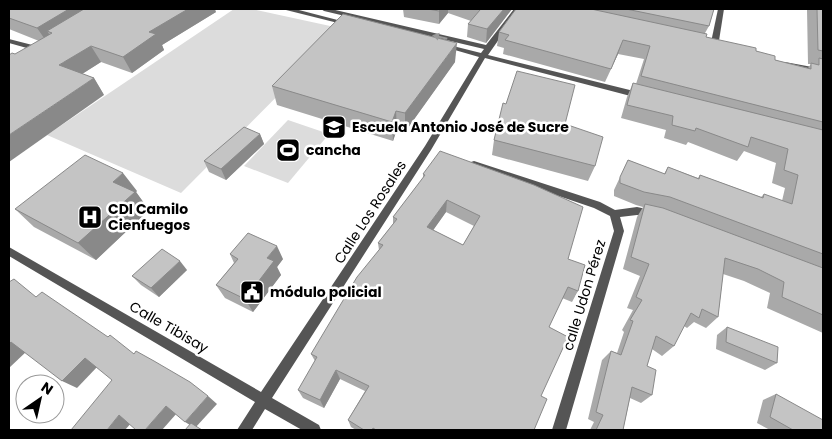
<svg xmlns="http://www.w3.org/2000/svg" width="832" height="439" font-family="Poppins,sans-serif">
	<rect width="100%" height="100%" fill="#fff"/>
	<g fill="#dcdcdc">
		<path d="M234,9H252L344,29L181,193L47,135Z"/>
		<path d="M288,120L329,134L288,183L244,166Z"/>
	</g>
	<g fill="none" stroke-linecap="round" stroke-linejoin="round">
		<g fill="#555" fill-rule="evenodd">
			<path d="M285,9H295L353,24L350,26L286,10Z"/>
			<path d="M321,9H331L486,45L514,9H520L488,55L642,93L646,96L642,99L485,58L431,150L272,398L319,425L321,430H302L265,409L252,430H237L255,402L9,256V247L261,392L425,146L479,57L441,46L445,44L481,53L484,49L324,11Z"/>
			<path d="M718,9H724L718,47L714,49L710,47Z"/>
			<path d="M9,39L44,48L45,50L41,52L9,43Z"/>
			<path d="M785,62L823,69V73L785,66Z"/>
			<path d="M474,161L600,202L615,210L637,207L656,211L657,214L656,217L652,218L637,215L620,217L624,231L566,430H552L614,231L610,216L594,208L471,166L469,164L471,162Z"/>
		</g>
	</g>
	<g fill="#a9a9a9" fill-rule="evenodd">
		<path d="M9,9L216,12L162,45L164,50L132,73L101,62L82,74L94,78L104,95L39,41L9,29Z"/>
		<path d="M403,9H512L486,43L467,37L468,24L471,21L448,13L439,24L404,17Z"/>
		<path d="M516,9H714L709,26L705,33L706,37L756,51L775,60L808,68L811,64H808L807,9H823V333L767,308L770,293L744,281L723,274L718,317L706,328L694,322L687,328L684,326L674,346L662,356L652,349L647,366L652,395L641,403L630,398L623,430H590L594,422L588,419L602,360L611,351L617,353L624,332L622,330L633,310L627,308L640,276L623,269L637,217L643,207L636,205L614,196V190L628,160L664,174L668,167L698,178L700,175L761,197L764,194L782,201L785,188L772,183L776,163L744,151L737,161L688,142L686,145L664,138L666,130L621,118L627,97L633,83L636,84L644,59L618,54L605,82L503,54L504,48L497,46L499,32Z"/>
		<path d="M455,62L405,132L397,129L393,141L277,105L272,86Z"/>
		<path d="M565,124L595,166L588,181L492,155L494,140Z"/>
		<path d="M260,134L264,144L226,180L209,172L204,161Z"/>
		<path d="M423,174L568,259L578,291L572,302L562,298L549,327L541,396L534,430H356L351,427L348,420L365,391L340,379L324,408L303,398L298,390L315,361L311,354L379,250L378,243L393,224V217L423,178ZM446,212L474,226L463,245L433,230Z"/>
		<path d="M137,191L136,192L149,210L96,260L34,227L15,209Z"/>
		<path d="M230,254L283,259L277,267L281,275L253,312L225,298L216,285L234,263Z"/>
		<path d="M187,270L159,297L141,285L132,276Z"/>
		<path d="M727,327L777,363L765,370L716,349L717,335Z"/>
		<path d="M776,394L823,430H770L757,423L763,400Z"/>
	</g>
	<g fill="#898989">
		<path d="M69,9H105L52,33L47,31L54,41L49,45L37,28Z"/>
		<path d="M188,9H215L216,12L162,45L164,50L132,73L123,57L149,32Z"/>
		<path d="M441,9H448V13L439,24V11Z"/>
		<path d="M504,9H512L486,43L487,29Z"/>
		<path d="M623,40L618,54L605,82L611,69Z"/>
		<path d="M457,43L455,62L405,132V113Z"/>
		<path d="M91,46L101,62L71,81L59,65Z"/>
		<path d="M94,78L104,95L9,162V135Z"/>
		<path d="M396,111L397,129L393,141L392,122Z"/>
		<path d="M260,134L264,144L226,180L221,169Z"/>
		<path d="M123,173L137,191L136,192L149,210L96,260L78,243L113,182Z"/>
		<path d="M447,200L446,212L427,239V227Z"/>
		<path d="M277,246L283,259L277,267L281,275L253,312L245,299L267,258Z"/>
		<path d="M180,261L187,270L159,297L151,288Z"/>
		<path d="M11,342L27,351L9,368V344Z"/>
		<path d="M85,358L98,366L77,388L62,381Z"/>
		<path d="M336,370L340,379L324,408L320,400Z"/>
		<path d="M208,396L217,404L195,428L185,422Z"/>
		<path d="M166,406L177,413L162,430H145Z"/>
		<path d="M119,415L132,422L125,430H107Z"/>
	</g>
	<g fill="#c4c4c4" stroke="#898989" fill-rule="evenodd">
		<path d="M9,9H69L37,28L9,18Z"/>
		<path d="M84,9H188L149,32L156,34L123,57L91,46L59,65L94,78L9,135V55L12,53L15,54L52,33L47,31Z"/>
		<path d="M428,9H441L439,11Z"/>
		<path d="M477,9H504L487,29L468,24L480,10Z"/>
		<path d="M516,9H591L707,34L706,37L756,48V51L775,56V60L811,69V63L819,65V58L823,59V122L641,76L650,46L623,40L611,69L505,40L509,35L499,32Z"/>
		<path d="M626,9H714L709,26Z"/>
		<path d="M817,9H823V51L818,50Z"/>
		<path d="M343,14L457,43L405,113L396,111L392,122L272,86Z"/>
		<path d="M517,71L575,85L565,124L603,137L595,166L494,140L503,103L506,104Z"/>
		<path d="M633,83L823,130V254L670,197L644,192L620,183V177L628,160L665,174L668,167L699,179L700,175L763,198L764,194L792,204L798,175L784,170L788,149L751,137L748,147L696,128L695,131L672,125L673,116L627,105Z"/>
		<path d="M244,127L260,134L221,169L204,161Z"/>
		<path d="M440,151L534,185L583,207L568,259L585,265L578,291L568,287L549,327L568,337L541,396L547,399L534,430H376L373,428L372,430H364L348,420L369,386L336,370L320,400L298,390L317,357L311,354L357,277L383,245L378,243L397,219L393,217L425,175L423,174ZM447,200L480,216L463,245L427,227Z"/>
		<path d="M85,155L123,173L113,182L135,192L78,243L15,209Z"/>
		<path d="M645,204L663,208L823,268V315L782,297L784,282L758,269L725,258L718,317L702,309L699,318L691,313L674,346L656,336L647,366L656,370L652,395L632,387L623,430H596L603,415L596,412L611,351L621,355L633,321L630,320L642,300L636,297L649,264L631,257Z"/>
		<path d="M248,233L277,246L267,258L274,261L245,299L216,285L238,259L230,254Z"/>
		<path d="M162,249L180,261L151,288L132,276Z"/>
		<path d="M14,279L36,297L42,292L108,337L110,335L134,354L136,351L154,361L190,382L208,396L185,422L166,406L145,430H136L119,415L107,430H71L112,380L85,358L62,381L11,342L9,344V282Z"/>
		<path d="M727,327L778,347L777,363L726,342Z"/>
		<path d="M776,394L823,420V430H793L770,417Z"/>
		<path d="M191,423L202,430H185Z"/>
	</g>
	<defs><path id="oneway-solid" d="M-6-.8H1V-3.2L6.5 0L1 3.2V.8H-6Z" transform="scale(1.25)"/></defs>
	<use fill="#999" href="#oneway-solid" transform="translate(440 37) rotate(-167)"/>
	<defs>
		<g id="school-square" transform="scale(1.25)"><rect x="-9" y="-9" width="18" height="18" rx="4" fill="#000" stroke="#fff"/><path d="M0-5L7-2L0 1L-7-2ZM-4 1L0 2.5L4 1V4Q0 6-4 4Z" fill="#fff"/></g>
		<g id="stadium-square" transform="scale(1.25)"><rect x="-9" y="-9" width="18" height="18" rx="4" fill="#000" stroke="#fff"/><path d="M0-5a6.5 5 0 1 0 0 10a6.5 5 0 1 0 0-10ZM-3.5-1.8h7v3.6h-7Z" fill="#fff"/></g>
		<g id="hospital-square" transform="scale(1.25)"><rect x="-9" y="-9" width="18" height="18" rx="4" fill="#000" stroke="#fff"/><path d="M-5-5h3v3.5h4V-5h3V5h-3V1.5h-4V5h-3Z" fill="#fff"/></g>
		<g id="civic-square" transform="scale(1.25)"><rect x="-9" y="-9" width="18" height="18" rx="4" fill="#000" stroke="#fff"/><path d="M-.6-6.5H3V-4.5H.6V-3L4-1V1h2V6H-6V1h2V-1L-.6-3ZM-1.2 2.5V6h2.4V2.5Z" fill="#fff"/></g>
	</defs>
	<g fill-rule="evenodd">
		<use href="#school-square" x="334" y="127"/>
		<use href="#stadium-square" x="288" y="150"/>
		<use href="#hospital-square" x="90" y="217"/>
		<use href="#civic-square" x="252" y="292"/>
	</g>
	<g text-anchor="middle" stroke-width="5" stroke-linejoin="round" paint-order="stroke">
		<g font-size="14" font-weight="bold" fill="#000" stroke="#fff" text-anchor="start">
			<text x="352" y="132">Escuela Antonio José de Sucre</text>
			<text x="306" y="155">cancha</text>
			<text x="108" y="214">CDI Camilo<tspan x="108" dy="16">Cienfuegos</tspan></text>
			<text x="270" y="297">módulo policial</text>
		</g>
		<g font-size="14" fill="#000" stroke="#fff">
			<text transform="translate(370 212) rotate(-57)" y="5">Calle Los Rosales</text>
			<text transform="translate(584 295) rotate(-73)" y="5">calle Udon Pérez</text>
			<text transform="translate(169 327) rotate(30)" y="5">Calle Tibisay</text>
		</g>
	</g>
	<rect width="832" height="439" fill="none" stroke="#000000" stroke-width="20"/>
	<g transform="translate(40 399) rotate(34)"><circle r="24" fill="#ffffff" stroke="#999999"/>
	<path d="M0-4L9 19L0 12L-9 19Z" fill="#000000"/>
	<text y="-8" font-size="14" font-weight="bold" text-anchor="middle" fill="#000000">N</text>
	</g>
</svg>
